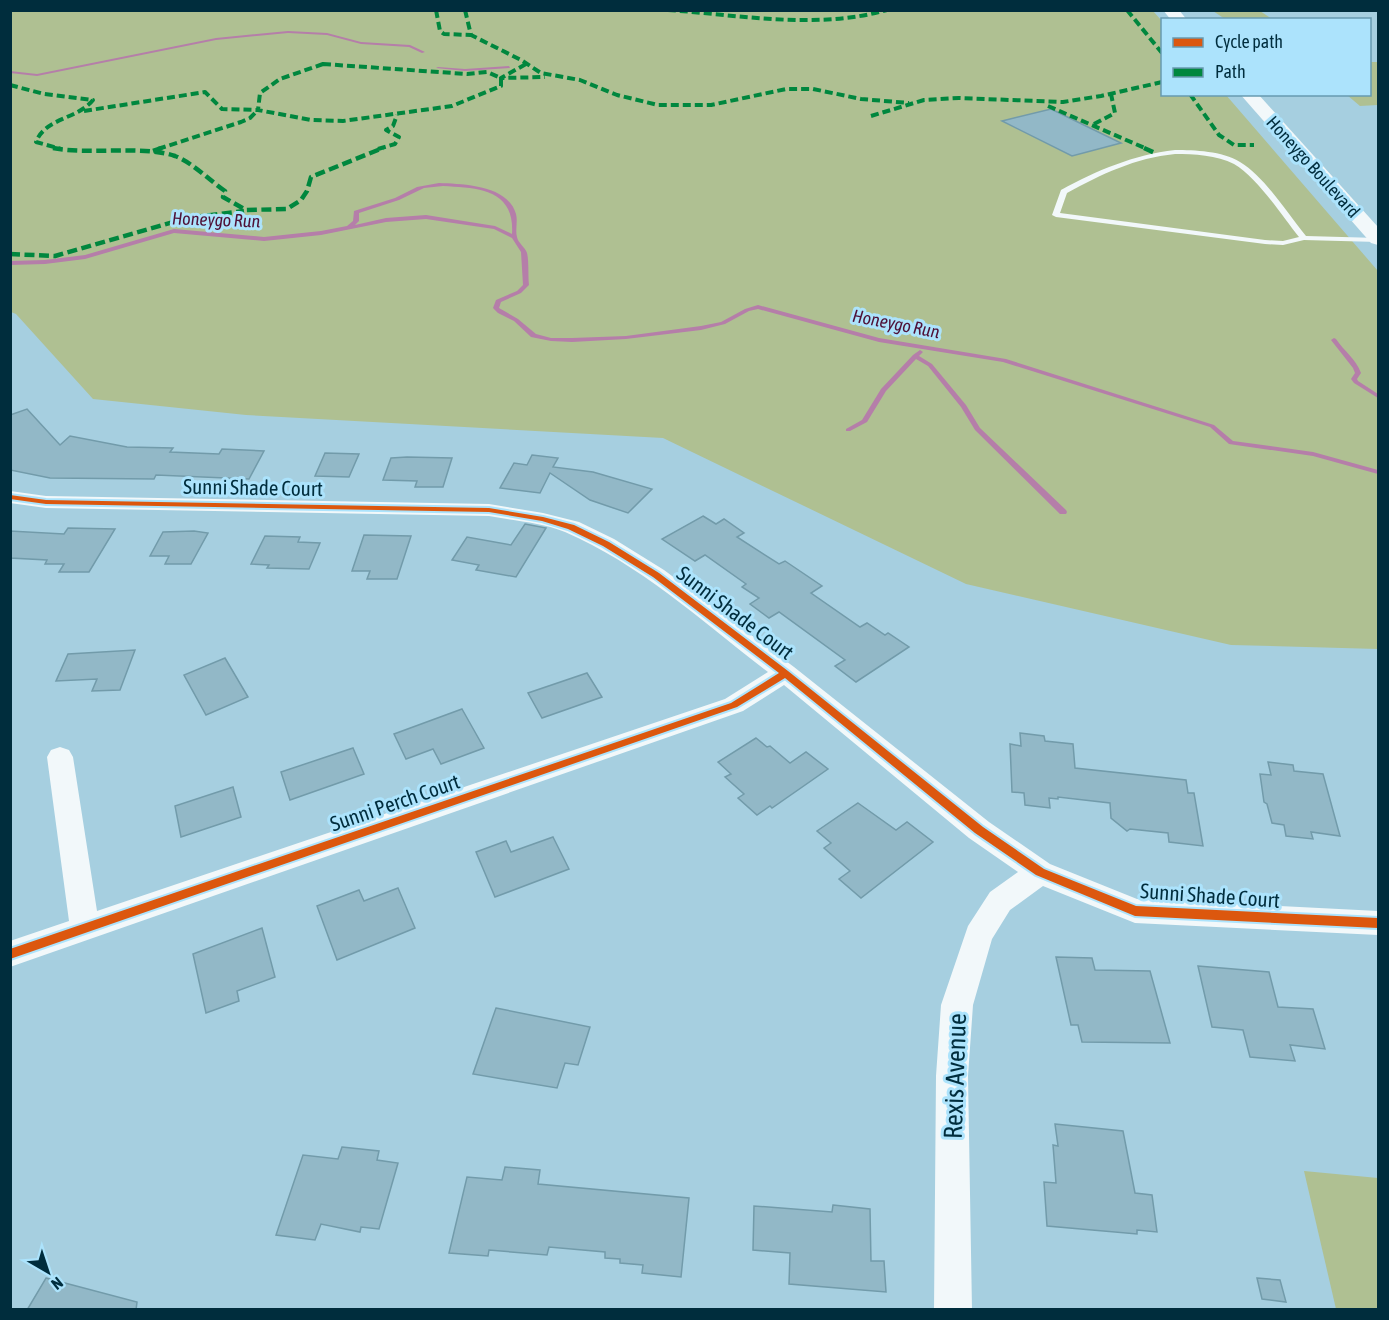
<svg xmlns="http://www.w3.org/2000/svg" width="1389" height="1320" font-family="'Asap Condensed',sans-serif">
	<rect width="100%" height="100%" fill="#a6cfe0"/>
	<g fill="#afc092">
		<path d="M10,11H1153L1162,21V94L1226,95L1378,271V649L1231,645L966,584L663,438L246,415L93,399L16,314L11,312Z"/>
		<path d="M1213,11H1260L1272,19H1225Z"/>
		<path d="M1370,62H1378V105L1360,106L1347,95L1370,94Z"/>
		<path d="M1304,1171L1378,1178V1309H1336Z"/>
	</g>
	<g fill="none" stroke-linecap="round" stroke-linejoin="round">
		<g fill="#b57ea9" fill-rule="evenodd">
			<path d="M288,31L327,33L361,42L410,45L425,52L422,53L409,47L361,44L327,35L288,33L216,40L37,76L10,73V71L37,74L216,38Z"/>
			<path d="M509,66L510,68L465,71L436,68L438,67L465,69Z"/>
			<path d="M439,183C463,184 508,185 516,214C518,222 515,230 517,237C518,243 525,247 527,253C529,261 528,276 529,285L521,293L501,302L499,308L518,319L536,334L551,338H572L626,336L701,326L721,322L745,309L758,305L879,338L1006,359L1214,425L1233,441L1313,452L1378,470V474L1313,456L1229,444L1210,427L1003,362L879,342L758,309L749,311L725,324L701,330L626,339L572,342L551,341L531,337L514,321L498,313L493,308L496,300L517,291L523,285L521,252L512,238L494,229L426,219L386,222L321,235L264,241L174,233L85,259L45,264L10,265V261L45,260L85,255L174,229L264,237L321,231L347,226L353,221L354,211L395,198L417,187ZM443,186C478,188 515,189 512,234L495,226L426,215L386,218L355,225L359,221V213L399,200L424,188Z"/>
			<path d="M1334,338L1336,339C1344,351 1356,359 1361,373L1357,379L1358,381L1378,394V398L1354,383L1351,379L1355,373L1353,368L1331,340Z"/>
			<path d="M920,350L923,352L919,356L932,364L966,405L980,428L1066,510L1067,512L1066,514H1060L975,430L961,407L928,366L916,359L886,391L867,422L850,431H846V429L862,420L881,389L913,355Z"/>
		</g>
	</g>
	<g fill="#92b8c7" stroke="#729baa" stroke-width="1.5">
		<path d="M1051,109L1090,128L1121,143L1072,156L1002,121Z"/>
		<path d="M27,409L60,445L70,436L127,447L173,448L170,452L219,454L222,449L264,451L249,479L156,475L154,479L50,478L10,470V415Z"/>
		<path d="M325,453L359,454L349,477L315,476Z"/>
		<path d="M532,455L558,458L553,467L593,472L652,489L628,513L590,500L550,473L540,493L500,488L514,463L527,465Z"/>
		<path d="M391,458L407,457L452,458L443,487H415L417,481L383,480Z"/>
		<path d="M703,516L716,524L724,519L744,533L737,537L779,564L785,561L822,586L811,593L860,627L867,623L885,635L888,633L909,647L856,682L835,666L845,660L779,612L769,618L750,604L759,598L742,587L746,584L705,555L695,561L662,539Z"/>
		<path d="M525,524L546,528L516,577L476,570L479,565L452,560L467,537L511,545Z"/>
		<path d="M68,528L115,529L89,572H59L64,564H45L47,560L10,558V531L64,534Z"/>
		<path d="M194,531L208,533L191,564H165L169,556H150L163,532Z"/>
		<path d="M364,535L411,536L397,579H367L370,571H352Z"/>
		<path d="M265,536L300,537L298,542L320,543L309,569L267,568L269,565L251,564Z"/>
		<path d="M135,650L120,690L92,691L97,679L56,681L68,654Z"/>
		<path d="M225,658L248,697L206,715L184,675Z"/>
		<path d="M587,673L602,697L542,718L528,693Z"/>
		<path d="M462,709L484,748L441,764L433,749L406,759L394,734Z"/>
		<path d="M1020,733L1044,736L1045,741L1073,744L1075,768L1186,780L1188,793H1194L1203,846L1169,842L1168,833L1130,829L1127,831L1111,818L1110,803L1058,797V799L1049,798L1050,808L1025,805L1024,793L1012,792L1010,744L1021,746Z"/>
		<path d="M756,738L767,747L770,746L790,763L806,752L828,769L772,808L770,806L757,815L738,798L744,794L725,777L731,774L718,762Z"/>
		<path d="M353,748L364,774L290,800L281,772Z"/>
		<path d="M1268,762L1293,765L1294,771L1323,774L1340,836L1311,832L1313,839L1286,836L1284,825L1272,823L1267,804L1264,802L1260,774L1271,775Z"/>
		<path d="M233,787L241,817L181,837L175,806Z"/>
		<path d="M858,803L896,830L907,822L933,842L861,898L839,879L850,871L824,848L831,843L817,831Z"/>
		<path d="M553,837L569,869L495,897L476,852L506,841L511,852Z"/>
		<path d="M398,888L415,928L337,960L317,906L359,890L364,901Z"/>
		<path d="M262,928L275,977L237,991L239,1001L206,1013L193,954Z"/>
		<path d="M1056,957L1092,958L1095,970L1150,971L1170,1043L1082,1042L1078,1025H1071Z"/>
		<path d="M1198,966L1269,972L1278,1007L1313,1009L1325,1049L1290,1045L1295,1061L1250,1057L1243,1030L1212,1027Z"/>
		<path d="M496,1008L590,1027L578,1065L565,1063L557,1088L473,1074Z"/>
		<path d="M1055,1124L1123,1131L1135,1193L1152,1195L1157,1232L1137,1230V1234L1047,1226L1044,1182L1056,1183L1053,1145L1058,1146Z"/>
		<path d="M342,1147L379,1151L377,1160L398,1163L379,1229L361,1227L360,1232L321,1224L315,1240L276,1235L303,1155L338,1159Z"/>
		<path d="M505,1167L540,1170L538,1184L689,1198L681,1277L642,1273L643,1265L620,1263V1259L605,1258V1252L549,1247L547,1255L489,1250L488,1256L449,1253L467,1177L502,1180Z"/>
		<path d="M833,1205L870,1209L871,1261H884L886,1292L789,1284L790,1253L753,1250L754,1206L832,1212Z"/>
		<path d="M46,1278L137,1302L136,1310H27Z"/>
		<path d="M1257,1278L1280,1280L1286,1302L1262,1299Z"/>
	</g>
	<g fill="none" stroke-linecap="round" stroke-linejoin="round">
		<path fill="#f2f8fa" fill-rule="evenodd" d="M1175,150C1195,150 1222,151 1240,162C1265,177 1287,213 1306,236L1378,238V242L1304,240L1283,245L1265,244L1056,217L1052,215L1061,190C1098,170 1133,155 1175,150ZM1175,154C1194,154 1217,155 1234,164C1257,177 1282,216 1299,237L1283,241L1265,240L1060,213L1067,193C1102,174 1135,158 1175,154Z"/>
		<path fill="#f2f8fa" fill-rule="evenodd" d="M10,491L46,496L489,504L543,513L579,522L614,539L664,570L794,667L989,822L1050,864L1137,899L1378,911V935L1135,923L1043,886L1010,910L992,939L973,1005L968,1076L972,1310H934L936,1076L941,1005L968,926L990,892L1018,872L969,838L784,685L743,711L10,967V941L69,921L47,757L51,750L60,747L69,750L73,757L97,911L725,699L768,672C704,623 640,564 565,532C541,522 514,521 489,516L46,508L10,503Z"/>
		<g fill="#f2f8fa" fill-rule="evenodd">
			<path d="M1163,10H1179L1187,20H1171Z"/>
			<path d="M1240,94H1258L1378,227V245L1371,243Z"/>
		</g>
		<g stroke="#00873e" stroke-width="4" stroke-dasharray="8 4" stroke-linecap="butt">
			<path d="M436,10L440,31L444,34L471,35"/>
			<path d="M465,10L471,35L521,60L541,73L580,80L617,95L658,105H711L786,89H813L861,99L909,103"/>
			<path d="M668,10C740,15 817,30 887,10"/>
			<path d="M1127,10L1162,53"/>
			<path d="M323,64L467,74L487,72L501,78V86L452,106L343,121L311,120L258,110L260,93L280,79Z"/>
			<path d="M526,64L501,78L545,77"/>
			<path d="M10,85L44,94L93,100C78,119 45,118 36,142L61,149"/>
			<path d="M1190,94L1219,135L1234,145H1254"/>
			<path d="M1048,106L1147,149"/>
			<path d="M84,111L205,92L222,109L258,110"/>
			<path d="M871,116L924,100L959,98L1063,102L1101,96L1162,82"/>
			<path d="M1094,124L1115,113L1111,94"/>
			<path d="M158,149L241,122L250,118L258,110"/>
			<path d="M378,149L395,144L399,137L386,130L393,126L397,115"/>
		</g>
		<g stroke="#00873e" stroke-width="4.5" stroke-dasharray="10 4.5" stroke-linecap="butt">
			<path d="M53,148C90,155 143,145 175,156C193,163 209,180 225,191L223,197L246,210L287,209L301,200L307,191L311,177L383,148"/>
			<path d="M1144,148L1155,153"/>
			<path d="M153,151L162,148"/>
			<path d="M10,254L55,256L187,218L244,211"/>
		</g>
		<g stroke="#ace3fc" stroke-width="4">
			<path id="cycleway" d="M10,495L46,500L489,508L543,517L574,525L609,542L659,573L788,671L983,827L1044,869L1136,906L1378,918V928L1135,916L1036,875L975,833L785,678L737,707L10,959V949L731,703L779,673L653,577L603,546L568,529L542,521L489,512L46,504L10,499Z"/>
		</g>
		<use href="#cycleway" fill="#dc570e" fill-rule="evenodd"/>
	</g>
	<g text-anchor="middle" stroke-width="6" stroke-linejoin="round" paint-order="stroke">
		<g font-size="18" fill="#002d3d" stroke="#ace3fc">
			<text transform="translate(1313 167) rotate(48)" y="6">Honeygo Boulevard</text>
		</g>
		<g font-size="18" font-style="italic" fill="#4f1137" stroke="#ace3fc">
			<text transform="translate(216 220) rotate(2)" y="6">Honeygo Run</text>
			<text transform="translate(896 324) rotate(11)" y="6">Honeygo Run</text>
		</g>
		<g font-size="21" fill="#002d3d" stroke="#ace3fc">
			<text transform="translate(253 488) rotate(1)" y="7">Sunni Shade Court</text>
			<text transform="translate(735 613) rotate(37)" y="7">Sunni Shade Court</text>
			<text transform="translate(395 803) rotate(-19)" y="7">Sunni Perch Court</text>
			<text transform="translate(1210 896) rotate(4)" y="7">Sunni Shade Court</text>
		</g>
		<g font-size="26" fill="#002d3d" stroke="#ace3fc">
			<text transform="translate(955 1076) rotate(-88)" y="9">Rexis Avenue</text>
		</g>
	</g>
	<rect width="1389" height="1320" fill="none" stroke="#002d3d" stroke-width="24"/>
	<rect x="1161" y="18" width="210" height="78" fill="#ace3fc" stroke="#679ab0" stroke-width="1.5"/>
	<rect x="1173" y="38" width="30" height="9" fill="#dc570e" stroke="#679ab0" stroke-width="1.5"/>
	<text x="1215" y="48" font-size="18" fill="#002d3d">Cycle path</text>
	<rect x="1173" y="68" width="30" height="9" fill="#00873e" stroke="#679ab0" stroke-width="1.5"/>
	<text x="1215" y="78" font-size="18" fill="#002d3d">Path</text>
	<g transform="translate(48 1272) rotate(141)" stroke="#ace3fc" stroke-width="4.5" paint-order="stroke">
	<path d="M0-4.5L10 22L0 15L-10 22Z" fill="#002d3d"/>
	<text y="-9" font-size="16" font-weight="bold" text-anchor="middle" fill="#002d3d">N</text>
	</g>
</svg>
